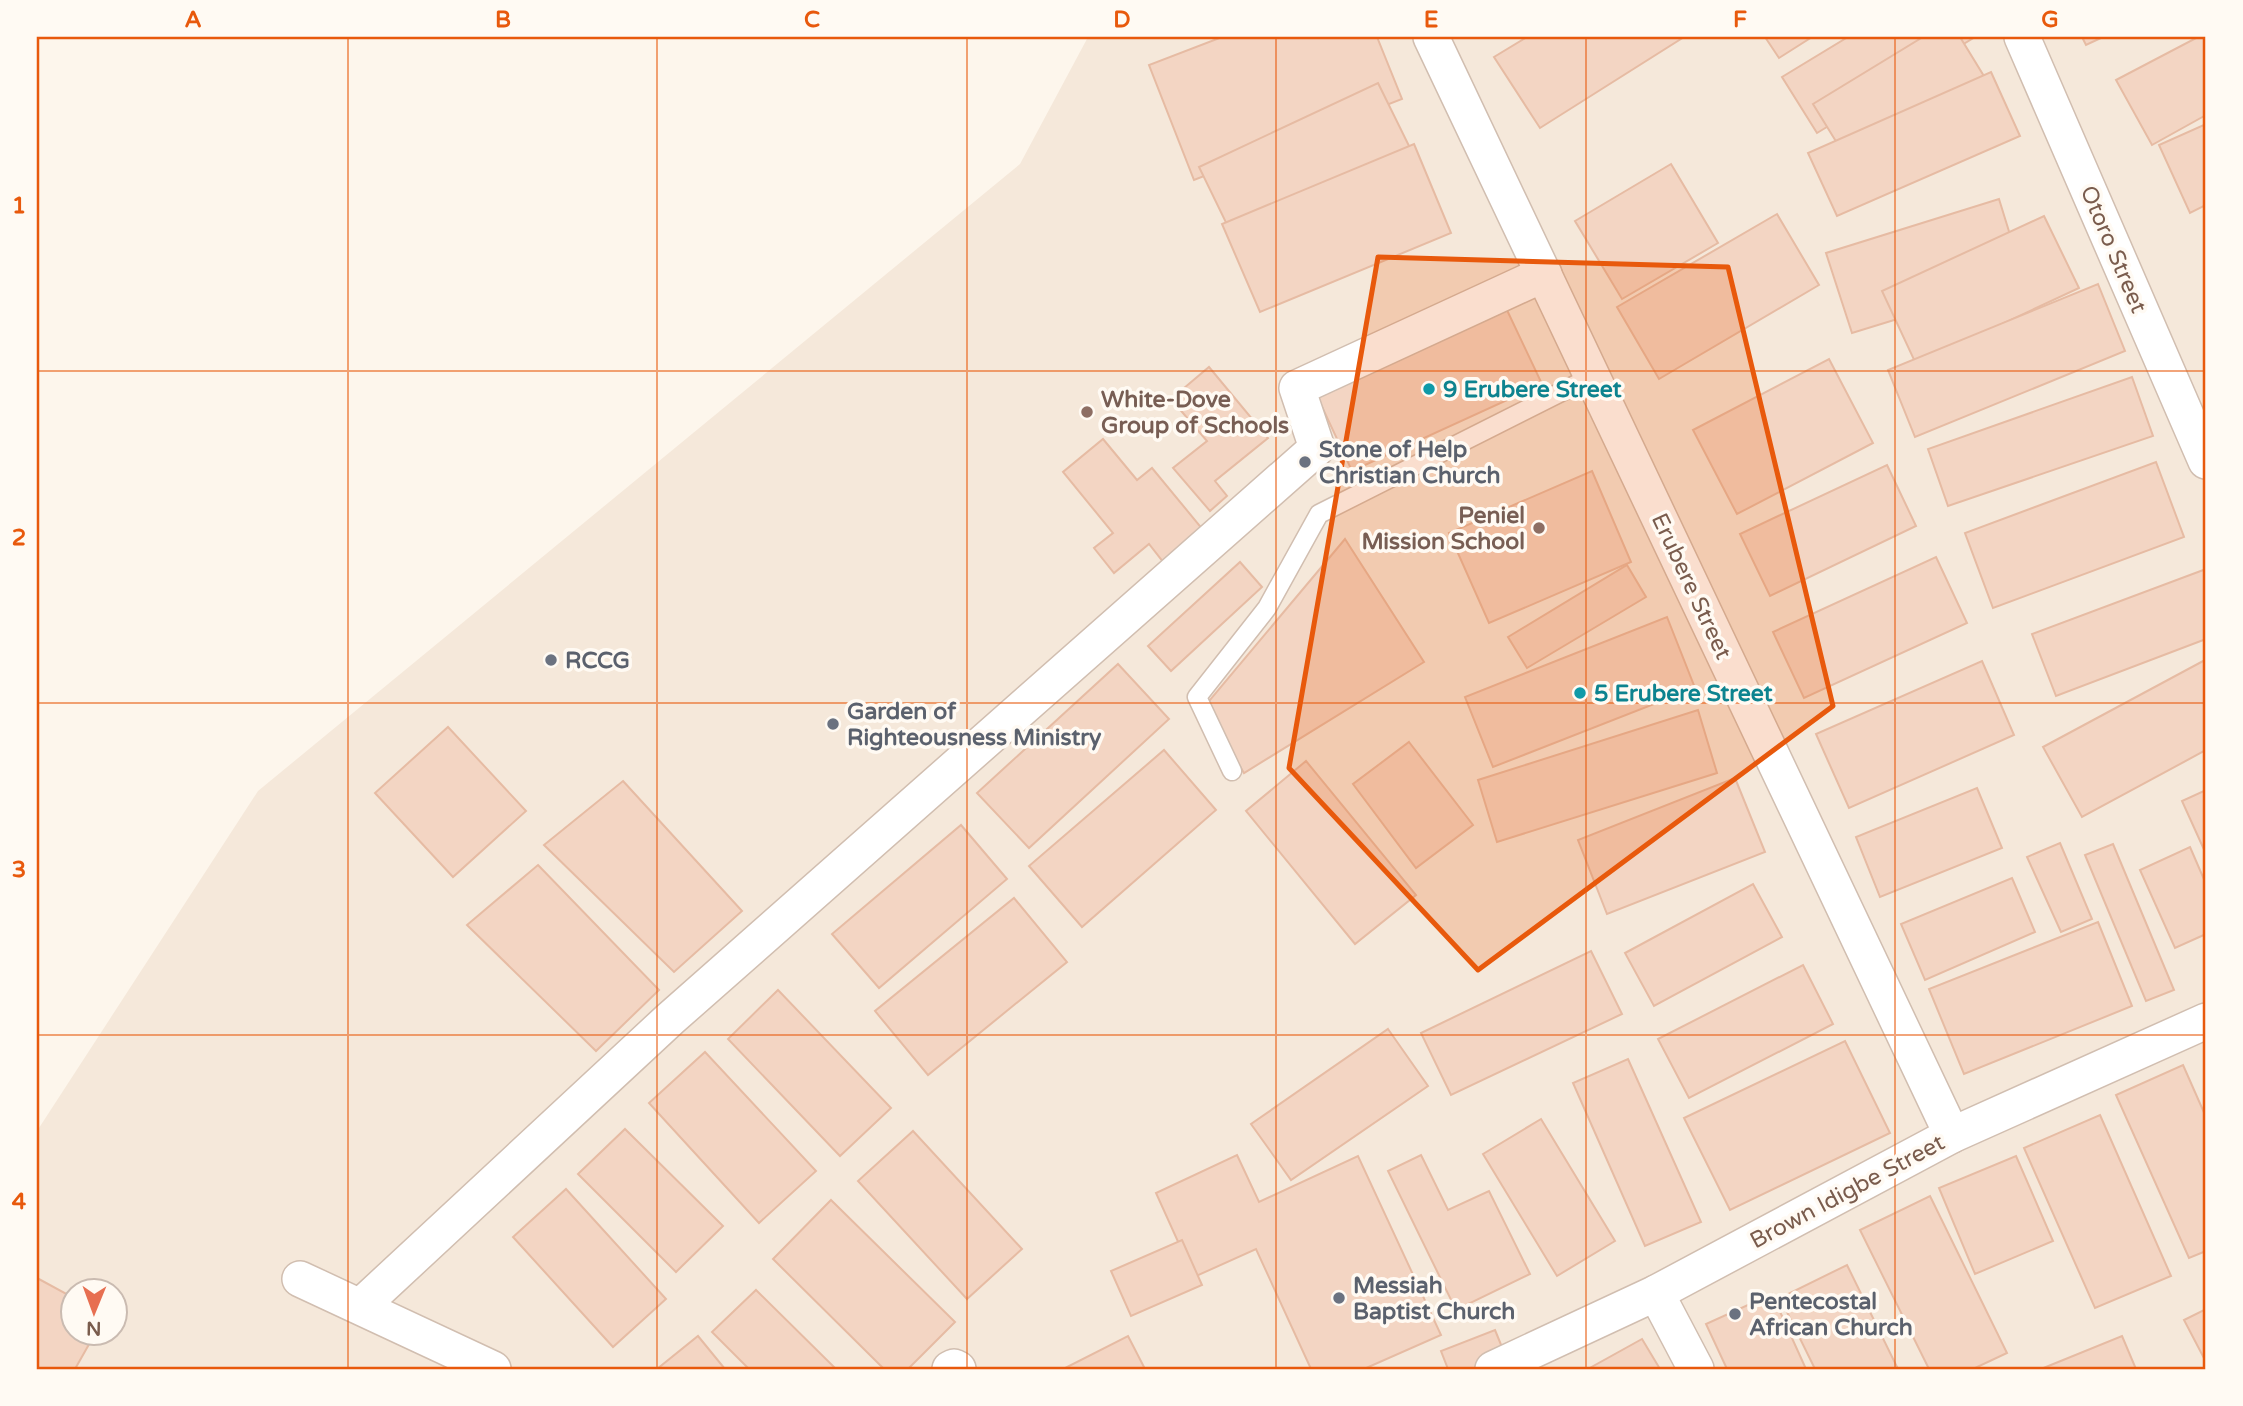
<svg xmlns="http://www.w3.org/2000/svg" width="2243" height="1406" font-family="'Varela Round',sans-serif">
	<rect width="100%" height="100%" fill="#fdf6ec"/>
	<path fill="#f5e8da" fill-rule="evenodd" d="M1088,37H2206V1369H37V1131L258,791L1020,164ZM74,1290H116V1332H74Z"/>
	<g fill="#f3d5c3" stroke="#e6bba3" stroke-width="2">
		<path d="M1222,37H1377L1402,99L1194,180L1149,65Z"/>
		<path d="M1527,37H1684L1540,128L1494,57Z"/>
		<path d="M1765,37H1812L1779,58Z"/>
		<path d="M1848,37H1975L1817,133L1782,77Z"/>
		<path d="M1923,37H1960L1990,86L1853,169L1813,104Z"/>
		<path d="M2082,37H2103L2086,45Z"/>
		<path d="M2198,37H2206V115L2152,145L2116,80Z"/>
		<path d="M1991,72L2020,136L1837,216L1808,153Z"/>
		<path d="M1378,83L1413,154L1234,239L1199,167Z"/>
		<path d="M2206,124V205L2190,213L2159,145Z"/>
		<path d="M1414,144L1451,233L1260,312L1222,224Z"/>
		<path d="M1671,164L1718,243L1622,299L1575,221Z"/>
		<path d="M1999,199L2024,280L1852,333L1826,253Z"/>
		<path d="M1777,214L1819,285L1659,379L1617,307Z"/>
		<path d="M2044,216L2079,288L1916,364L1882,291Z"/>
		<path d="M2098,284L2125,351L1915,437L1888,370Z"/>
		<path d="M1506,308L1542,384L1352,471L1316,394Z"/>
		<path d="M1829,359L1873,443L1737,514L1693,430Z"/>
		<path d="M1209,367L1268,438L1215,481L1227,496L1210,511L1173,468L1207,441L1171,399Z"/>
		<path d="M2132,377L2153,436L1948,506L1928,449Z"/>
		<path d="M1103,439L1137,480L1152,468L1204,531L1164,563L1149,544L1114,573L1094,548L1113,533L1063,472Z"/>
		<path d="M2156,462L2184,537L1993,608L1965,533Z"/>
		<path d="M1887,465L1916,526L1770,596L1740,534Z"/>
		<path d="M1592,471L1631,562L1489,623L1449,533Z"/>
		<path d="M1345,539L1424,662L1244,773L1204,707Z"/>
		<path d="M1936,557L1967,623L1804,698L1773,632Z"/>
		<path d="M1240,562L1262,587L1171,671L1148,646Z"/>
		<path d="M1627,565L1646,597L1527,668L1508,637Z"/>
		<path d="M2206,569V639L2056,696L2032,634Z"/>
		<path d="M1667,617L1695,688L1493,767L1465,697Z"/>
		<path d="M2205,660L2206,750L2082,817L2043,747Z"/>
		<path d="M1982,661L2014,735L1849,808L1816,734Z"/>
		<path d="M1118,664L1169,719L1029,848L977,793Z"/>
		<path d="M1698,710L1717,773L1497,842L1478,780Z"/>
		<path d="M448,727L526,811L453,877L375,793Z"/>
		<path d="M1409,742L1473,825L1416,868L1353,784Z"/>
		<path d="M1164,750L1216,810L1082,927L1029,866Z"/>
		<path d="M1306,761L1416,895L1355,944L1246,811Z"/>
		<path d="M1735,778L1765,852L1607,914L1578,840Z"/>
		<path d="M623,781L742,911L674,972L544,845Z"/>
		<path d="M1977,788L2002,848L1880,897L1856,837Z"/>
		<path d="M2206,790V854L2182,801Z"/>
		<path d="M961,825L1007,879L879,988L832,934Z"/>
		<path d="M2060,843L2092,919L2061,932L2027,857Z"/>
		<path d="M2113,844L2174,990L2146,1001L2085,855Z"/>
		<path d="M2190,847L2206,884V934L2175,948L2140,870Z"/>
		<path d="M538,865L659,990L596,1051L467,925Z"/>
		<path d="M2012,878L2035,932L1925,980L1901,924Z"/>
		<path d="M1753,884L1782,937L1654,1006L1625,953Z"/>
		<path d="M1014,898L1067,962L928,1075L875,1011Z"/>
		<path d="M2098,922L2132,1006L1964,1074L1929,989Z"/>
		<path d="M1591,951L1622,1014L1451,1095L1421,1033Z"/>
		<path d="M1803,965L1833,1024L1689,1098L1658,1039Z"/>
		<path d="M778,990L891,1108L840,1156L728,1039Z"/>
		<path d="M1388,1029L1428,1086L1291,1180L1251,1124Z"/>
		<path d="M1845,1041L1890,1133L1730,1210L1684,1118Z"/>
		<path d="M705,1052L816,1171L759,1223L649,1103Z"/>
		<path d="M1628,1059L1701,1222L1645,1246L1573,1083Z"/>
		<path d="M2183,1065L2206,1117V1251L2189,1258L2116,1095Z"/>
		<path d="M2100,1115L2171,1276L2095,1308L2024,1148Z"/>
		<path d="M1541,1119L1615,1241L1557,1276L1483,1154Z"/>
		<path d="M625,1129L723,1226L676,1272L578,1174Z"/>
		<path d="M913,1131L1022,1249L967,1299L858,1181Z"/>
		<path d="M1237,1155L1259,1202L1358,1156L1441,1335L1364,1369H1311L1256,1249L1194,1277L1156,1193Z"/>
		<path d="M1421,1155L1448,1210L1489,1191L1530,1274L1456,1310L1388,1171Z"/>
		<path d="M2016,1156L2053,1241L1975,1274L1939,1188Z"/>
		<path d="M566,1189L666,1299L613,1347L513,1237Z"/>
		<path d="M1930,1196L2007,1353L1973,1369H1929L1860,1230Z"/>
		<path d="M831,1200L955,1322L908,1369H884L773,1259Z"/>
		<path d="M1182,1240L1202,1285L1131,1316L1111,1271Z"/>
		<path d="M1847,1265L1898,1369H1815L1780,1298Z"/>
		<path d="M37,1278L74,1298V1332H96L75,1369H37Z"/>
		<path d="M756,1290L836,1369H749L712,1332Z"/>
		<path d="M1772,1294L1806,1369H1727L1706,1324Z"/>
		<path d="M2206,1309V1362L2184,1320Z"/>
		<path d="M1495,1330L1506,1357L1474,1369H1448L1441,1351Z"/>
		<path d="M698,1336L725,1369H657Z"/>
		<path d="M1128,1336L1145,1369H1066L1065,1368Z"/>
		<path d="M2122,1336L2136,1369H2041Z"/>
		<path d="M1642,1339L1660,1369H1588Z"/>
	</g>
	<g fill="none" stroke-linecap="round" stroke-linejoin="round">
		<g stroke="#d1beb0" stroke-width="21">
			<path id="service" d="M1232,771L1197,697L1267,608L1319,514L1593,376"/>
		</g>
		<g stroke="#d1beb0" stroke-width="38">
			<g id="minor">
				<path d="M1431,37L1952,1135"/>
				<path d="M2022,37L2206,461"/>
				<path d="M300,1279L493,1369"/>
				<path d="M1656,1293L1696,1369"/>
				<path d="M361,1306L670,1019L1317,448L1297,388L1544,274"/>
				<path d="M950,1369L954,1367L958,1369"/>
				<path d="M1493,1369L1656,1293L1952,1135L2206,1021"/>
			</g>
		</g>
		<use href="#service" stroke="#fff" stroke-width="18"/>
		<use href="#minor" stroke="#fff" stroke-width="35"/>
	</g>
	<path fill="#e8590c" fill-opacity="0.2" stroke="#e8590c" stroke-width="5" stroke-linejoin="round" d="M1378,257L1728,267L1833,706L1478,970L1289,768Z"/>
	<path fill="none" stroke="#e8590c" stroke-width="2" stroke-opacity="0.55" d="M348,37V1369M657,37V1369M967,37V1369M1276,37V1369M1586,37V1369M1895,37V1369M37,371H2206M37,703H2206M37,1035H2206"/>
	<g fill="#0f9aa8" stroke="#fffaf3" stroke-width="2.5">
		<circle cx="1429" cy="389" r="7"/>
		<circle cx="1580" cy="693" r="7"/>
	</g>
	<g fill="#8d6e63" stroke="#fffaf3" stroke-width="2.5">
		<circle cx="1087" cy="412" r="7"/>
		<circle cx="1539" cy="528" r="7"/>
	</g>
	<g fill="#6b7280" stroke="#fffaf3" stroke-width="2.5">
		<circle cx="1305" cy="462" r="7"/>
		<circle cx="551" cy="660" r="7"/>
		<circle cx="833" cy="724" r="7"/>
		<circle cx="1339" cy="1298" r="7"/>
		<circle cx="1735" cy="1314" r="7"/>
	</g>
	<g text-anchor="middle" stroke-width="7" stroke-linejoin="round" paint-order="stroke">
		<g font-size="23" fill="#7a5c4d" stroke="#fffaf3">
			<text transform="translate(2114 249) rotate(67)" y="8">Otoro Street</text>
			<text transform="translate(1692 586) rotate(65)" y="8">Erubere Street</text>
			<text transform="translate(1847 1191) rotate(-28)" y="8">Brown Idigbe Street</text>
		</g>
		<g font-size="23" font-weight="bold" fill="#0d838f" stroke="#fffaf3" text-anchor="start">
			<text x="1443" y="397">9 Erubere Street</text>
			<text x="1594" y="701">5 Erubere Street</text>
		</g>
		<g font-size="23" font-weight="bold" fill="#785e54" stroke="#fffaf3" text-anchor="start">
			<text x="1101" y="407">White-Dove<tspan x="1101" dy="26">Group of Schools</tspan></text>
			<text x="1525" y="523" text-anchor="end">Peniel<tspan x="1525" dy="26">Mission School</tspan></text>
		</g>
		<g font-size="23" font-weight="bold" fill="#5b616d" stroke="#fffaf3" text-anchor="start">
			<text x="1319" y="457">Stone of Help<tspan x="1319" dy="26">Christian Church</tspan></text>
			<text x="565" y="668">RCCG</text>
			<text x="847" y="719">Garden of<tspan x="847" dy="26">Righteousness Ministry</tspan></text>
			<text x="1353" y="1293">Messiah<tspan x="1353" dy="26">Baptist Church</tspan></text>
			<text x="1749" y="1309">Pentecostal<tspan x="1749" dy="26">African Church</tspan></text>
		</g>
	</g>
	<rect width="2243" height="1406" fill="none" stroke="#fffaf3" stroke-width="77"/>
	<g transform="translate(94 1312) rotate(181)"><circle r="33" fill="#fffaf3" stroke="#cabbb1" stroke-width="2"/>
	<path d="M0-5L12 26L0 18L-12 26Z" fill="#e76f51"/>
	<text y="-10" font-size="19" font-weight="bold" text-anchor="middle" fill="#7a5c4d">N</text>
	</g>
	<rect x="38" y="38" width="2166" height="1330" fill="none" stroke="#e8590c" stroke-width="2.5"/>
	<g font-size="23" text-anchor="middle" font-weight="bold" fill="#e8590c">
		<text x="193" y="27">A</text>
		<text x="503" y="27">B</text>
		<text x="812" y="27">C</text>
		<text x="1122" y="27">D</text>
		<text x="1431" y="27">E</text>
		<text x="1740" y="27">F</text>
		<text x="2050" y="27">G</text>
		<text x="19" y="213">1</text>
		<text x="19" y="545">2</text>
		<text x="19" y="877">3</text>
		<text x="19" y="1209">4</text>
	</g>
</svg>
